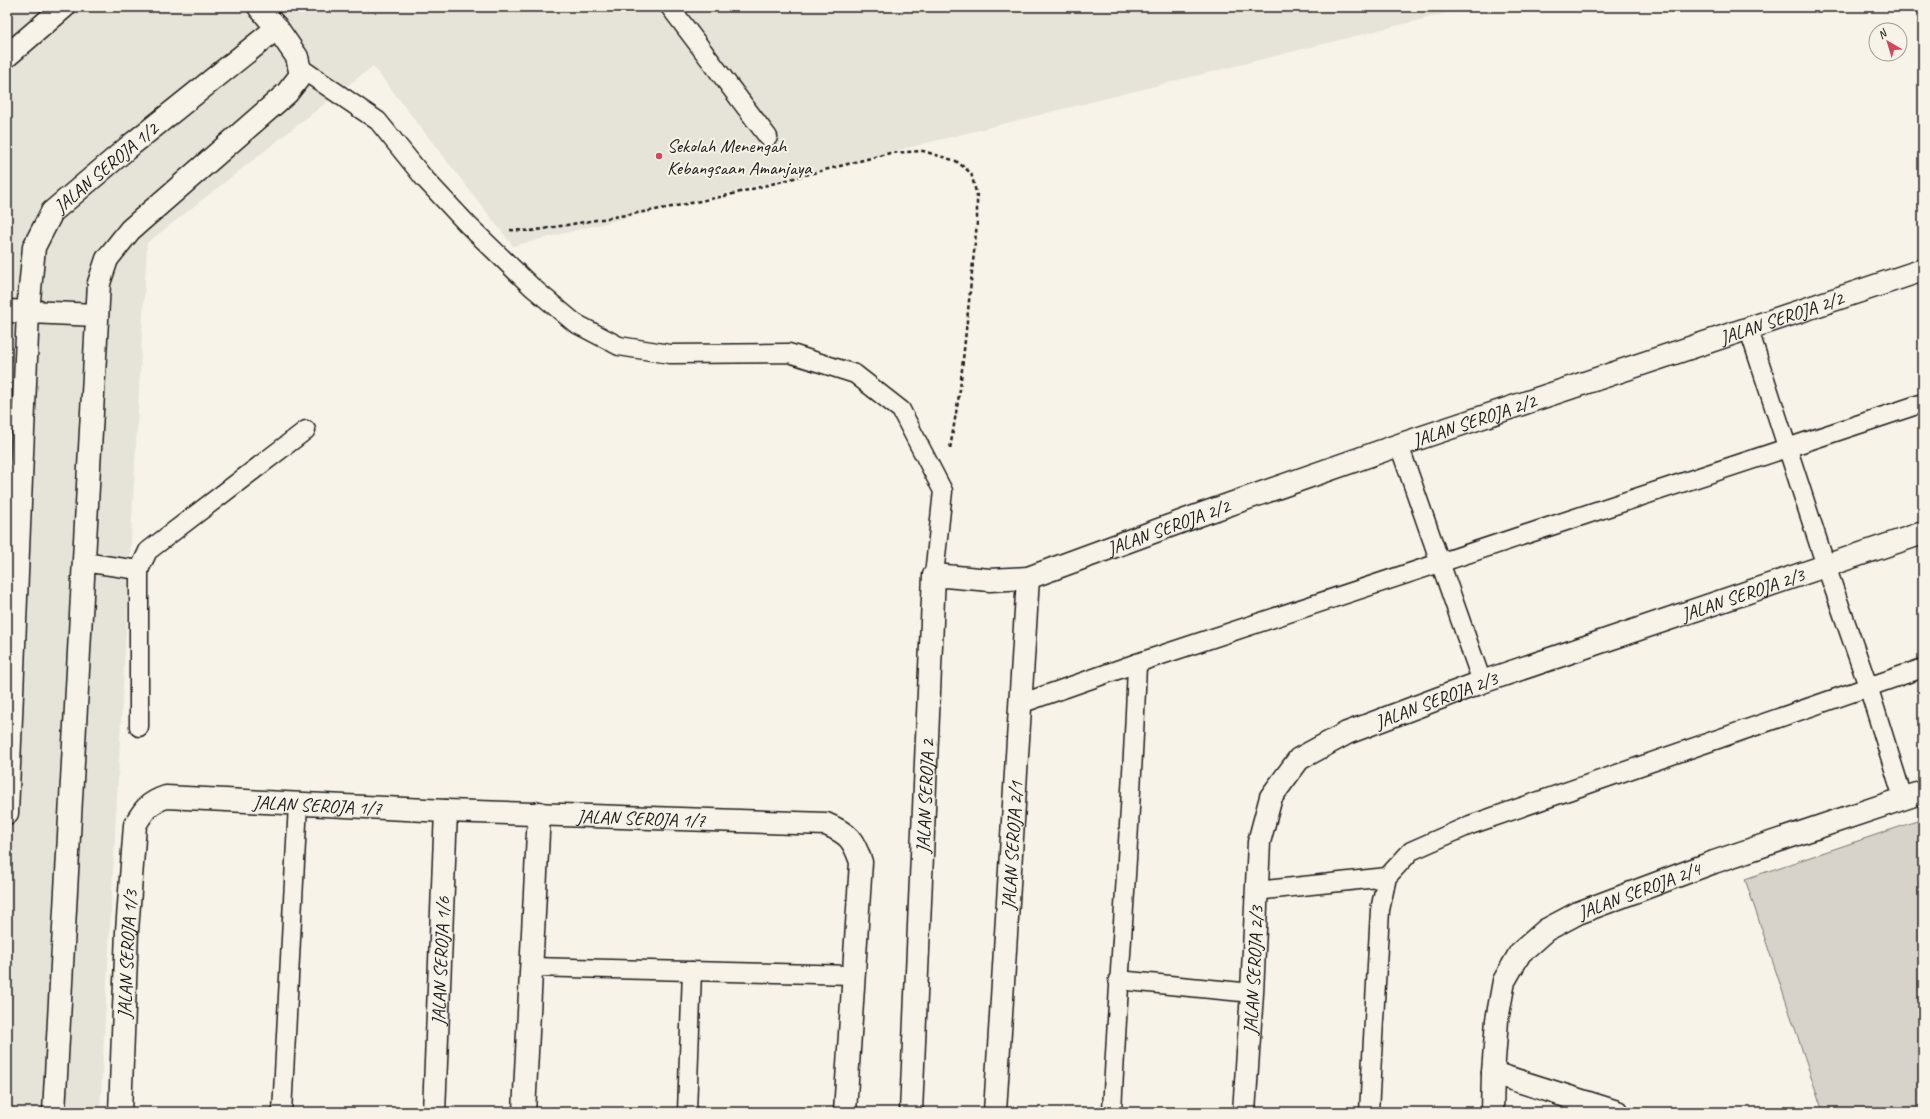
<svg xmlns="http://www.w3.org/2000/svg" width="1930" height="1119" font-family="Caveat,sans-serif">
	<rect width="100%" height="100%" fill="#f7f3e8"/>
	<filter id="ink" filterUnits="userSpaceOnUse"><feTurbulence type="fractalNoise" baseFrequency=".025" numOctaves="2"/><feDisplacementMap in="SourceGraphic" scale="8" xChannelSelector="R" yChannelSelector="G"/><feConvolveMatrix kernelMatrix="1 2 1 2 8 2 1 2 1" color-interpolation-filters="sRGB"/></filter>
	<g filter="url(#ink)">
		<path fill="#e6e3d9" d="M7,7H1472L513,246L373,66L147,243L100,1112H7Z"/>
		<path fill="#d7d3cb" stroke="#7a7874" d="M1923,819V1112H1823L1745,879Z"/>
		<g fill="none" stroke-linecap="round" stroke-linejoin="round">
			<g stroke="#1c1c1c" stroke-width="21">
				<g id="lane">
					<path d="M670,7L768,137"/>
					<path d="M299,67L378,121L424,178L468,225L532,287L575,323L619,346L670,354L789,353L855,374L901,410L943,491L934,575"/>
					<path d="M1748,327L1826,566L1868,686L1903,798"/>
					<path d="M1399,445L1482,682"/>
					<path d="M83,562L139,570V727"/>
					<path d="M139,570L148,551L306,430"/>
					<path d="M1020,704L1137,663L1923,403"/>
					<path d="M1256,891L1387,877"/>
					<path d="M531,967L853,975"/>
					<path d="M1118,980L1252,993"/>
					<path d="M282,1112L298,804"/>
					<path d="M687,1112L692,971"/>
					<path d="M1112,1112C1119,962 1132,813 1137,663"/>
					<path d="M1369,1112L1380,910L1387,877L1411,851L1470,825L1923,668"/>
				</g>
			</g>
			<g stroke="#1c1c1c" stroke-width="25">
				<g id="street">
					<path d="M7,56L64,7"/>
					<path d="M7,311L96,315"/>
					<path id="s1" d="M7,813L28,311L34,247L52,212L131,145L277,28"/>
					<path d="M1493,1073L1617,1112"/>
					<path d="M54,1112L99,283L107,259L130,230L287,93L301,75L297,57L277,28L259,7"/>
					<path id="s2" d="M120,1112L127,931L135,825C144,810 148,803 166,797L446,811L826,824C849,834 853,839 861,862L845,1112"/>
					<path id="s3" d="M434,1112L446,811"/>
					<path d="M524,1112L539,813"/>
					<path id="s4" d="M911,1112L934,575L990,580L1028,578L1202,514L1399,445L1923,270"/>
					<path id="s5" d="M995,1112L1028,578"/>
					<path id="s6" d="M1244,1112L1252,993L1259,842L1271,797L1299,759L1347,733L1482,682L1923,533"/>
					<path id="s7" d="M1492,1112L1493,1073L1497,1020L1504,981L1520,953L1546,930L1578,913L1714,862L1923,792"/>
				</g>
			</g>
			<path stroke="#1c1c1c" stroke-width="2.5" stroke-dasharray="4 3" stroke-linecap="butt" d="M510,230L531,231L667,208L729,195L890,153L923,151L956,161L971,173L977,196V223L960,389L950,449"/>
			<use href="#lane" stroke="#f7f3e8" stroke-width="18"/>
			<use href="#street" stroke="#f7f3e8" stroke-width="22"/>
		</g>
	</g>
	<circle fill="#d1495b" stroke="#f7f3e8" stroke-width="1.5" cx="659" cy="156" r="4"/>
	<g text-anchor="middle" stroke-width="4" stroke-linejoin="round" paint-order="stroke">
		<g font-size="19" fill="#1c1c1c" stroke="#f7f3e8" text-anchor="start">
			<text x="667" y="152">Sekolah Menengah<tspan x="667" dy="22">Kebangsaan Amanjaya</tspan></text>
		</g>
		<g font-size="19" fill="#1c1c1c" stroke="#f7f3e8">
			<text dy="7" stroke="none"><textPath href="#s1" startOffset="676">JALAN SEROJA 1/2</textPath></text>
			<text dy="7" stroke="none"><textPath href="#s4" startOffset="1429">JALAN SEROJA 2/2</textPath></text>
			<text dy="7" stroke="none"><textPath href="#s4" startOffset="1105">JALAN SEROJA 2/2</textPath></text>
			<text dy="7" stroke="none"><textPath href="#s4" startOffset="781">JALAN SEROJA 2/2</textPath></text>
			<text dy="7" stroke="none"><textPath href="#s6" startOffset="838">JALAN SEROJA 2/3</textPath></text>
			<text dy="7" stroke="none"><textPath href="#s6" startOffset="514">JALAN SEROJA 2/3</textPath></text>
			<text dy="7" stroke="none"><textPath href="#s4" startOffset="316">JALAN SEROJA 2</textPath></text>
			<text dy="7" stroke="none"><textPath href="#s2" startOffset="482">JALAN SEROJA 1/7</textPath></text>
			<text dy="7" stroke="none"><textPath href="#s2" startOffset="806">JALAN SEROJA 1/7</textPath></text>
			<text dy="7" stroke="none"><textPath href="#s5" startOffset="267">JALAN SEROJA 2/1</textPath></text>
			<text dy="7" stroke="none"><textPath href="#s7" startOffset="300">JALAN SEROJA 2/4</textPath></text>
			<text dy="7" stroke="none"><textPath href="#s2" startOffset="158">JALAN SEROJA 1/3</textPath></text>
			<text dy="7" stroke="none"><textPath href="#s3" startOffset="151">JALAN SEROJA 1/6</textPath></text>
			<text dy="7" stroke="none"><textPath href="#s6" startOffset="142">JALAN SEROJA 2/3</textPath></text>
		</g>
	</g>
	<rect width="1930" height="1119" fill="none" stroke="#f7f3e8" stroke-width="24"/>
	<rect x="12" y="12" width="1906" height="1095" fill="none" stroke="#1c1c1c" stroke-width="1.5" filter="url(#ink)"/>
	<g transform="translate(1888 42) rotate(322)"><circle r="19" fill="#f7f3e8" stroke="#9f9d96"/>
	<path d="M0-3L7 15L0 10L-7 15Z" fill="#d1495b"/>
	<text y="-6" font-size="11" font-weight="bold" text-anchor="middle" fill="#1c1c1c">N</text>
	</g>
</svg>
